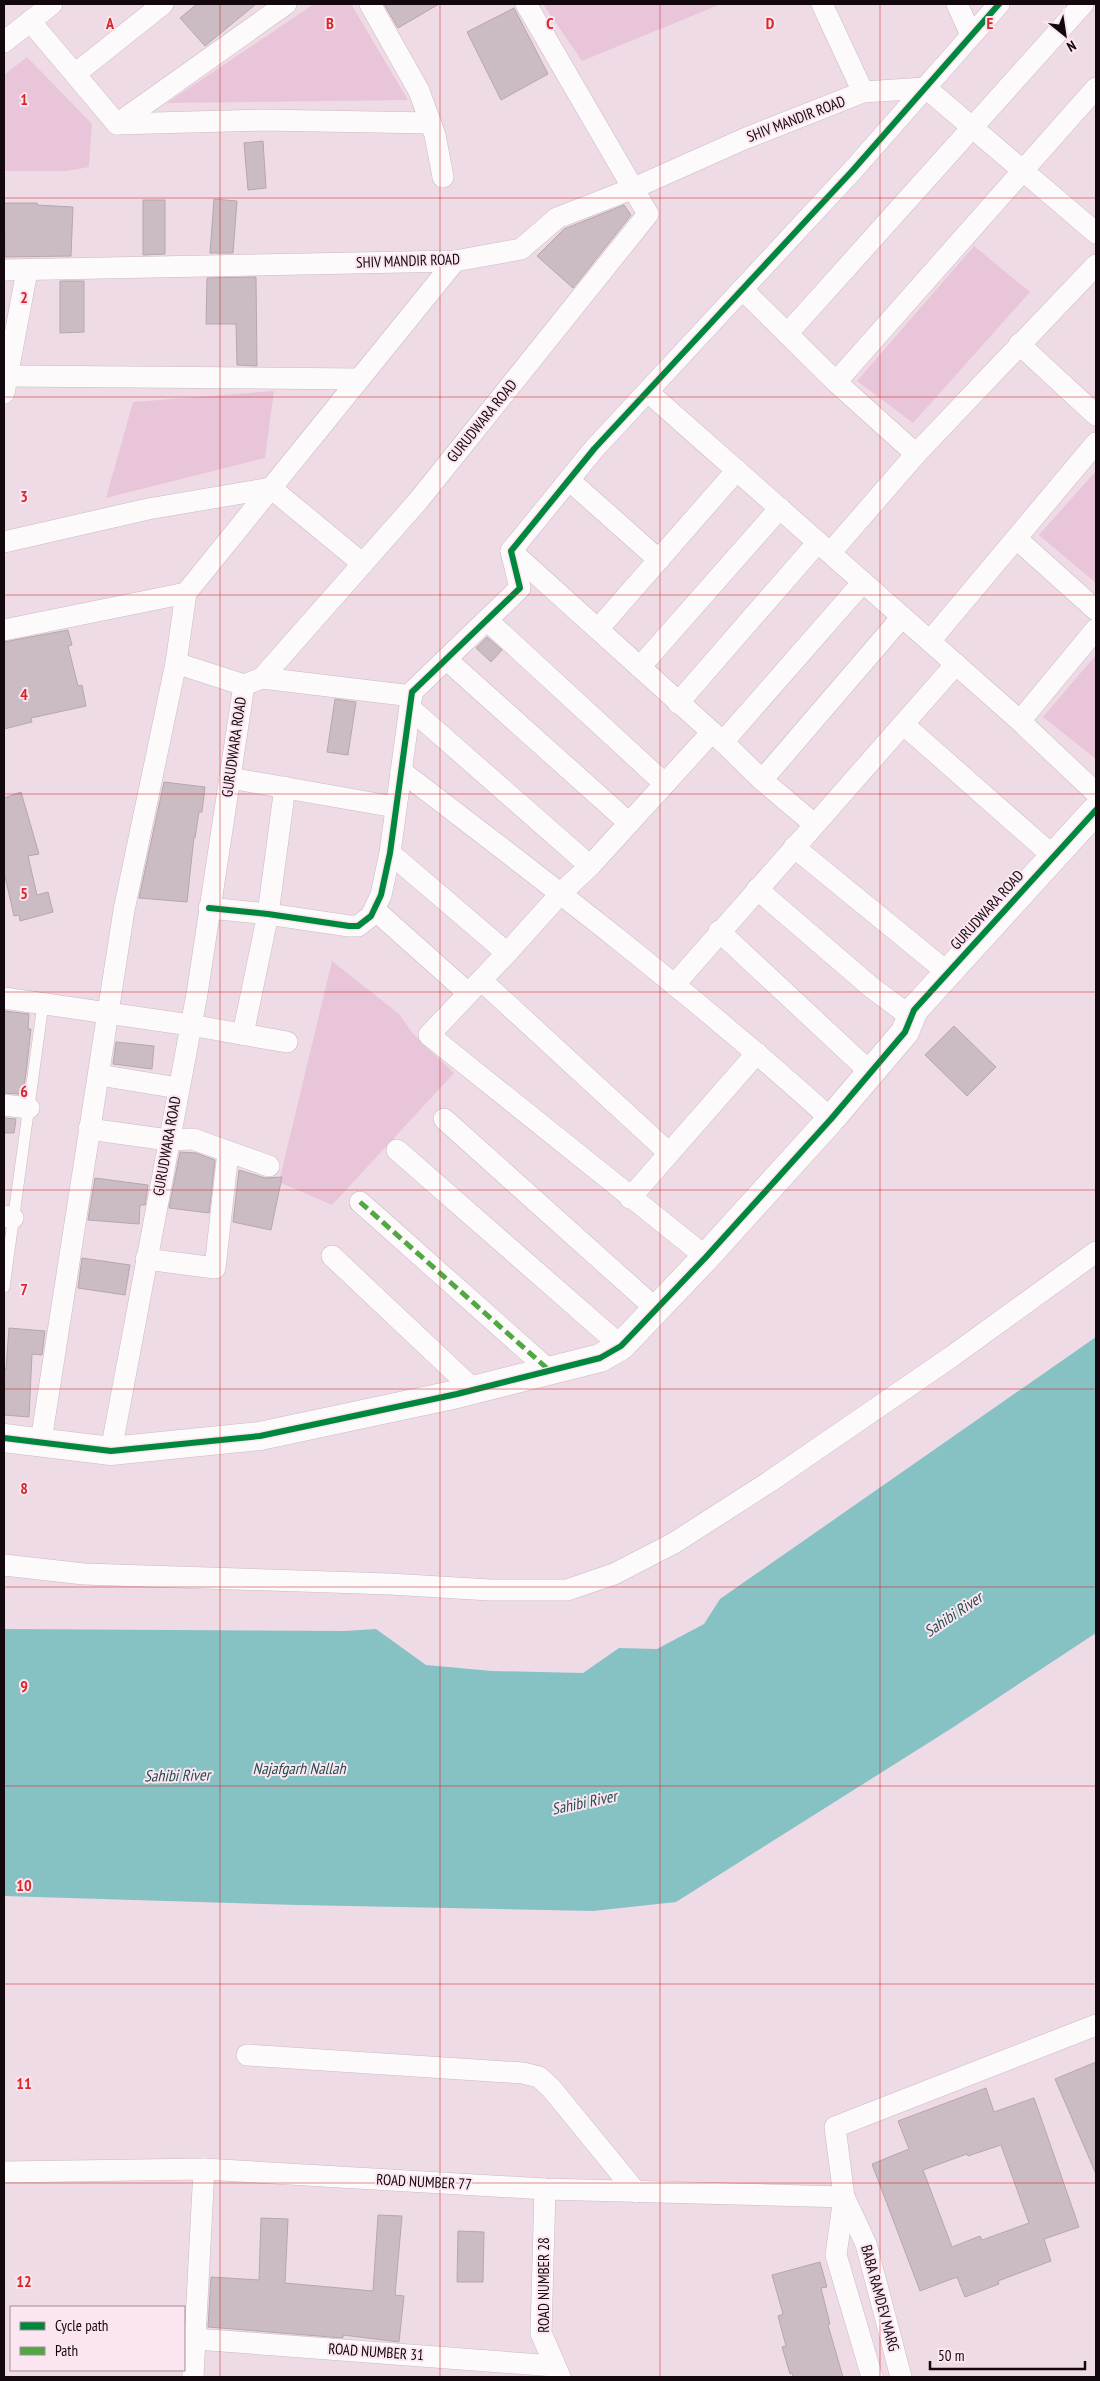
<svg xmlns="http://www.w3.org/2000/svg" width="1100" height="2381" font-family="'PT Sans Narrow',sans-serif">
	<rect width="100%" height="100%" fill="#efdbe6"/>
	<g fill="#e9c5d9">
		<path d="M314,4H351L408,100L167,103Z"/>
		<path d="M543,4H721L582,61Z"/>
		<path d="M27,57L92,124L89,167L67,171H4V75Z"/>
		<path d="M974,246L1030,292L913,423L857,381Z"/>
		<path d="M274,391L265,458L106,498L133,402Z"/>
		<path d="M1096,471V583L1039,535Z"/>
		<path d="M1096,655V759L1043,717Z"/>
		<path d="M332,961L399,1014L413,1034L454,1073L332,1205L279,1182Z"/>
	</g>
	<path fill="#86c2c4" d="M1096,1337V1633L952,1728L676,1902L593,1911L299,1905L4,1896V1629L345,1631L376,1629L426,1665L492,1671L583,1673L619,1648L657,1649L704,1624L720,1599Z"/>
	<g fill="#cbbbc3" stroke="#b6a7af" fill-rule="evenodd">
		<path d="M197,4H256L205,46L180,18Z"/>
		<path d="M384,4H439L398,28Z"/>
		<path d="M514,8L548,74L501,100L467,32Z"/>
		<path d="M263,141L266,188L248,190L244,143Z"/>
		<path d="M214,199L237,201L233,253H210Z"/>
		<path d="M143,200H165V254L143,255Z"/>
		<path d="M4,203H37V205L73,207L71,256L5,257Z"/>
		<path d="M624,205L631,215L573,288L537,256L564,229Z"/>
		<path d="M256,277L257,366L237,365L236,324H206L207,278Z"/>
		<path d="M60,281H84V332L60,333Z"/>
		<path d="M68,630L72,645L68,646L78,686L82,685L86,706L31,718L32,722L4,729V642Z"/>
		<path d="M487,637L502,650L491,662L476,648Z"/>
		<path d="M335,699L356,702L348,755L327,752Z"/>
		<path d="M164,782L205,787L202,812H199L195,838L194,837L187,902L139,898Z"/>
		<path d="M21,792L39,854L28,856L37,895L48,892L53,912L20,921L19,915L14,916L4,872V798Z"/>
		<path d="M4,1011L29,1014L28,1029H31L26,1073L23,1091L20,1090L19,1094L4,1093Z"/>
		<path d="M954,1026L996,1067L967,1096L925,1055Z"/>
		<path d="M116,1042L154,1046L152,1069L113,1064Z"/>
		<path d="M4,1118L16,1119L14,1133H4Z"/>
		<path d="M180,1152L196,1153L215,1160L209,1213L169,1208Z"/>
		<path d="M239,1170L265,1178L282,1177L271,1230L233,1222Z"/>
		<path d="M95,1178L148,1185L145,1205H140L139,1224L88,1220Z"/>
		<path d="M82,1258L130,1265L125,1295L78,1288Z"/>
		<path d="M9,1328L45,1331L42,1355L32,1354L29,1417L4,1415V1368L6,1369Z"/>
		<path d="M1096,2062V2174L1055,2079Z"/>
		<path d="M986,2088L994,2112L1034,2098L1079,2227L1044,2239L1051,2261L998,2281L999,2284L965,2297L957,2277L920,2291L872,2164L909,2149L898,2121ZM1001,2145L1029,2223L982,2240L980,2236L952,2247L923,2170L967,2154L968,2156Z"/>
		<path d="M378,2215L402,2216L395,2295L404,2296L399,2342L343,2335V2338L208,2327L211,2277L259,2280L261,2218L288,2219L285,2283L373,2291Z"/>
		<path d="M458,2231L484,2232L483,2282H457Z"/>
		<path d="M820,2262L827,2287L821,2288L830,2324L828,2325L843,2377H793L792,2373L790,2374L782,2347L786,2346L778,2316L783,2314L772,2275Z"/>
	</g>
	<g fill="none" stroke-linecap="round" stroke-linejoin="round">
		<g stroke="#c9bac3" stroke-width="12">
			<path id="service" d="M4,1287L43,1004"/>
		</g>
		<g stroke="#c9bac3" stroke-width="22">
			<g id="minor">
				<path d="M370,4L419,91L435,135L443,177"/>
				<path d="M822,4L863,92"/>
				<path d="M957,4L971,35"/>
				<path d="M30,21L117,124L286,4"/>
				<path d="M4,42L52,4"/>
				<path d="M75,74L163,4"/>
				<path d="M117,124L262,120L431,123"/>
				<path d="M4,270L455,261L521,249L557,218L634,188L744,139L863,92L926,88L1096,233"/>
				<path d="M742,289L836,382L916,454"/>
				<path d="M787,334L1083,4"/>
				<path d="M1019,344L1096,415"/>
				<path d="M7,376L359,379"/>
				<path d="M836,382L1096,88"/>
				<path d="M648,392L1020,721L1096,793"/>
				<path d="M4,393L27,271"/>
				<path d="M569,480L659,560"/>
				<path d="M1017,539L1096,610"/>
				<path d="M4,542L148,509L271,488L363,564"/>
				<path d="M511,551L723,742L762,780L814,824"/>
				<path d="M831,552L916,454L1096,265"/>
				<path d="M487,620L665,784"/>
				<path d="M598,629L737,470"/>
				<path d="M4,630L186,593"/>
				<path d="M930,641L1096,443"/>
				<path d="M446,659L629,823"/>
				<path d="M176,663L244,685"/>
				<path d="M640,667L780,508"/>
				<path d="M262,678L412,696"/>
				<path d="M244,685L262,678L418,501L648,214L526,4"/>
				<path d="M678,703L818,542"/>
				<path d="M410,708L590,866"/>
				<path d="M1020,721L1096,629"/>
				<path d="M903,724L1053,856"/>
				<path d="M723,742L863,582"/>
				<path d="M401,771C548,883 694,995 831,1119"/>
				<path d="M230,778L395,807"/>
				<path d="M762,780L902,617"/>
				<path d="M794,847L947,972"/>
				<path d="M390,853L507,953"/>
				<path d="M757,889L871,987L911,1017"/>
				<path d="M209,908L268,914L349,926H358L371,916L381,895L390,853L412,692L520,588L511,551L594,449L853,170L999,4"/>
				<path d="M375,910L468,993"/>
				<path d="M719,931L870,1072"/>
				<path d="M481,980L669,1153"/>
				<path d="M674,985L956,664"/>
				<path d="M4,998L190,1025L287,1042"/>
				<path d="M243,1034L268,914L285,787"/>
				<path d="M99,1075L178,1088"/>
				<path d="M4,1105L29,1108"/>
				<path d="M444,1119L656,1309"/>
				<path d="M89,1129L168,1140L193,1139L269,1166"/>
				<path d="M397,1150L621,1346"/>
				<path d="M630,1198L757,1053"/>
				<path d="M360,1202L550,1371"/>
				<path d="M4,1216L13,1218"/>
				<path d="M332,1256L474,1390"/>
				<path d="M706,1257L429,1035L507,953L561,893L590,866L712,732"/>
				<path d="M146,1259L215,1268L228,1152"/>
				<path d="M41,1441L124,910L176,663L186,593L455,261"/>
				<path d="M111,1451L197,994L244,685"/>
				<path d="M4,1565L84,1574L390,1584L490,1590H567L614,1574L674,1543L769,1482L951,1357L1096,1252"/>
				<path d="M247,2055L523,2073L539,2077L551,2088L636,2192"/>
				<path d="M4,2172L204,2169L545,2189L844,2197"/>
				<path d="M545,2189L541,2333L560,2377"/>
				<path d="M844,2197L866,2244L901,2377"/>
				<path d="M196,2339L555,2366"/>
				<path d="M193,2377L204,2169"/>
				<path d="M872,2377L836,2255L844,2197L835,2127L1096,2025"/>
			</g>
		</g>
		<g stroke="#c9bac3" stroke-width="29">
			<path id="tertiary" d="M4,1438L111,1451L260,1436L457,1394L600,1358L621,1346L706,1257L831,1119L905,1032L914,1010L1096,810"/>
		</g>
		<use href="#service" stroke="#fdfafb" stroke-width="11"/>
		<use href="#minor" stroke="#fdfafb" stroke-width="21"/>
		<use href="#tertiary" stroke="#fdfafb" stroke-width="28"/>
		<path stroke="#51a741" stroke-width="5" stroke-dasharray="10 5" stroke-linecap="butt" d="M360,1202L550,1371"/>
		<g stroke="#fbe5f1" stroke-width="9">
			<g id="cycleway">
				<path d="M209,908L268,914L349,926H358L371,916L381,895L390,853L412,692L520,588L511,551L594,449L853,170L999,4"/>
				<path d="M4,1438L111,1451L260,1436L457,1394L600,1358L621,1346L706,1257L831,1119L905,1032L914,1010L1096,810"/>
			</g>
		</g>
		<use href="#cycleway" stroke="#00873e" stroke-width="6"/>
	</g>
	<path fill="none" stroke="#d62828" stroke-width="1" stroke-opacity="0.55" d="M220,4V2377M440,4V2377M660,4V2377M880,4V2377M4,198H1096M4,397H1096M4,595H1096M4,794H1096M4,992H1096M4,1190H1096M4,1389H1096M4,1587H1096M4,1786H1096M4,1984H1096M4,2183H1096"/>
	<g text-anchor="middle" stroke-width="4" stroke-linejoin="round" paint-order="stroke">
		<g font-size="15" fill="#14080f" stroke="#fbe5f1">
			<text transform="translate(796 119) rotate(-21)" y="5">SHIV MANDIR ROAD</text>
			<text transform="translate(408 261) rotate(-2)" y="5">SHIV MANDIR ROAD</text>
			<text transform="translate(482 421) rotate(-51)" y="5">GURUDWARA ROAD</text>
			<text transform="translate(234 747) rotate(-82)" y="5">GURUDWARA ROAD</text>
			<text transform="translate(987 910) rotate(-48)" y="5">GURUDWARA ROAD</text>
			<text transform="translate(167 1146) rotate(-80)" y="5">GURUDWARA ROAD</text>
			<text transform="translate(424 2182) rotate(3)" y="5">ROAD NUMBER 77</text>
			<text transform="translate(544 2285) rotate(-90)" y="5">ROAD NUMBER 28</text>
			<text transform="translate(880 2298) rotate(75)" y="5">BABA RAMDEV MARG</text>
			<text transform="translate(376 2352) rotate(4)" y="5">ROAD NUMBER 31</text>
		</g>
		<g font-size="16" font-style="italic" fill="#244f4e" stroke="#fbe5f1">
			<text transform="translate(953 1614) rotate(-34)" y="6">Sahibi River</text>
			<text x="299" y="1774">Najafgarh Nallah</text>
			<text transform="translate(177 1775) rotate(-1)" y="6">Sahibi River</text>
			<text transform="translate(584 1802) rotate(-12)" y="6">Sahibi River</text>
		</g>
	</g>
	<g font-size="16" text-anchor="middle" font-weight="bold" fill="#d62828" stroke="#fbe5f1" stroke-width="4" stroke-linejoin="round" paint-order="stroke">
		<text x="110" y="29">A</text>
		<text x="330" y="29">B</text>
		<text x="550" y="29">C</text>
		<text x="770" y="29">D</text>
		<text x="990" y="29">E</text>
		<text x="24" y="105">1</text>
		<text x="24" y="303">2</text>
		<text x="24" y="502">3</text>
		<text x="24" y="700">4</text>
		<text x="24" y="899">5</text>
		<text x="24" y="1097">6</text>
		<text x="24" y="1295">7</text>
		<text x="24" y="1494">8</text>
		<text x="24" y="1692">9</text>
		<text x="24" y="1891">10</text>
		<text x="24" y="2089">11</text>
		<text x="24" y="2287">12</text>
	</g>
	<rect width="1100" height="2381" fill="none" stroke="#14080f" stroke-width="10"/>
	<rect x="10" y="2306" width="175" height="65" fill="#fbe5f1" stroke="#9f8d97"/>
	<rect x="20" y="2322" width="25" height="8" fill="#00873e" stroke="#9f8d97"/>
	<text x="55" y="2331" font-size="15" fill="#14080f">Cycle path</text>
	<rect x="20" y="2347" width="25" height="8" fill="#51a741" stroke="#9f8d97"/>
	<text x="55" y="2356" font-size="15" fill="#14080f">Path</text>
	<g transform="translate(1065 35) rotate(150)" stroke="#fbe5f1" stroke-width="4" paint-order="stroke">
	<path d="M0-4L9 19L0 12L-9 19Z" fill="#14080f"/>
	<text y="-8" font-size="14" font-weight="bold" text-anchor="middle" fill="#14080f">N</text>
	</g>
	<path d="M930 2361v8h155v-8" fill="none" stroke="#14080f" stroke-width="2.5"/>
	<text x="938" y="2361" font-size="15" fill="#14080f" stroke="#fbe5f1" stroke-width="4" paint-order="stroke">50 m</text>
</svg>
